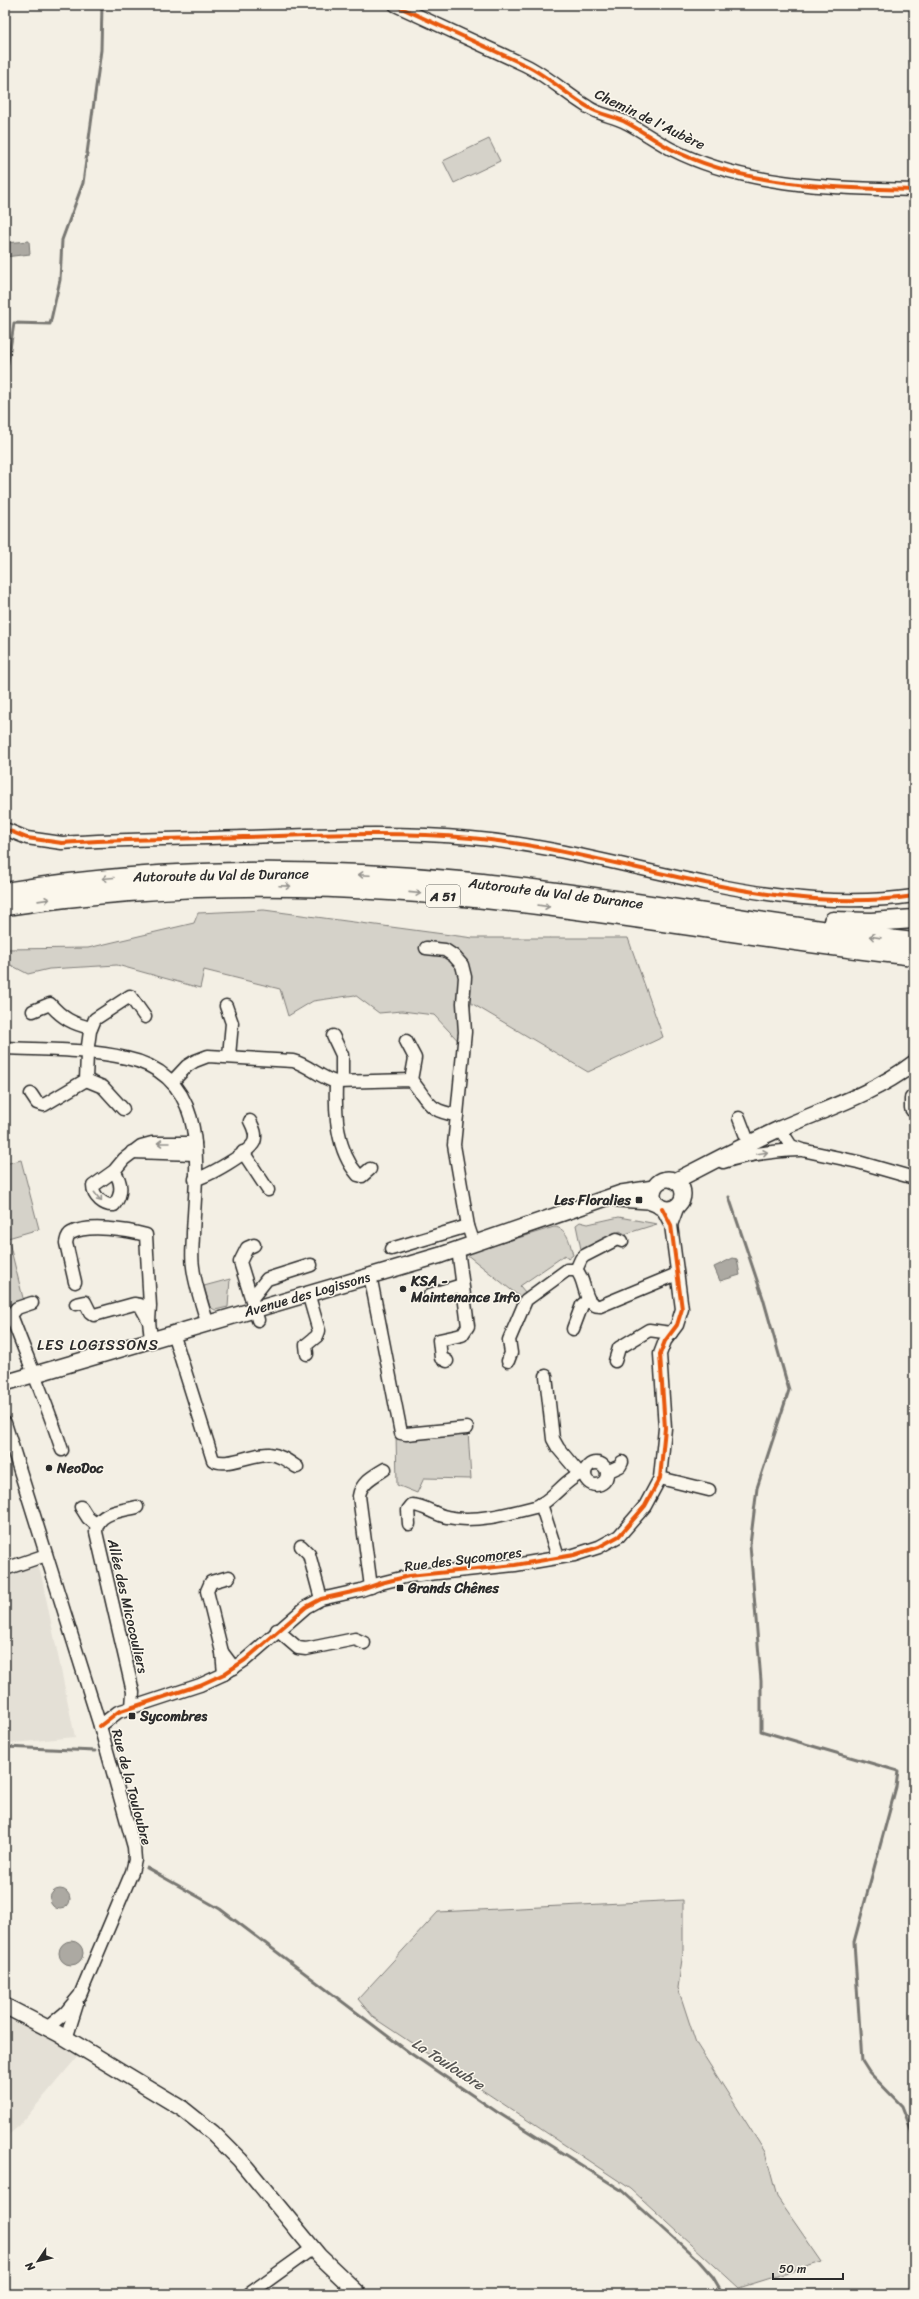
<svg xmlns="http://www.w3.org/2000/svg" width="919" height="2299" font-family="Sriracha,sans-serif">
	<rect width="100%" height="100%" fill="#f3efe4"/>
	<filter id="ink" filterUnits="userSpaceOnUse"><feTurbulence type="fractalNoise" baseFrequency=".025" numOctaves="2"/><feDisplacementMap in="SourceGraphic" scale="8" xChannelSelector="R" yChannelSelector="G"/><feConvolveMatrix kernelMatrix="1 2 1 2 8 2 1 2 1" color-interpolation-filters="sRGB"/></filter>
	<g filter="url(#ink)">
		<g fill="#e4e0d6">
			<path d="M34,1558L41,1574L75,1737L5,1744V1572Z"/>
			<path d="M5,2015L42,2031L79,2055L19,2126L5,2138Z"/>
		</g>
		<g fill="#d5d2c9" stroke="#807e7a">
			<path d="M489,139L500,161L454,183L443,161Z"/>
			<path d="M264,910L473,938H628L663,1037L588,1072L471,1003L466,1049L434,1015L402,1011L379,1013L355,995L313,1001L288,1016L280,989L204,970L200,988L117,965L49,969L28,974L5,962V949L88,948L194,923L198,913Z"/>
			<path d="M21,1160L39,1229L8,1238L24,1302L11,1306L5,1293V1164Z"/>
			<path d="M619,1217L657,1224L625,1234L620,1231L582,1254L576,1225L580,1222L588,1224Z"/>
			<path d="M554,1227C568,1228 570,1244 573,1255L568,1259L565,1255L520,1286L525,1292L520,1297L466,1254Z"/>
			<path d="M230,1279L228,1307L215,1310L210,1307L204,1286Z"/>
			<path d="M468,1431L471,1479L424,1478L417,1493L397,1485L396,1433Z"/>
			<path d="M683,1900V1952L678,1988L696,2043L765,2152L777,2197L822,2262L739,2288L631,2189L374,2018L358,1999L438,1912Z"/>
		</g>
		<g fill="#aca9a2" stroke="#787772">
			<path d="M29,241L30,254L5,257V243Z"/>
			<path d="M733,1258L737,1259L740,1275L720,1281L714,1267Z"/>
			<circle cx="60" cy="1899" r="10"/>
			<circle cx="71" cy="1953" r="12"/>
		</g>
		<g fill="none" stroke-linecap="round" stroke-linejoin="round">
			<g stroke="#787772" stroke-width="3">
				<path d="M5,381L14,323L50,324L60,280L62,240L83,183L101,50L102,5"/>
				<path d="M729,1197L763,1298L789,1390L757,1488L750,1545L761,1681V1731L898,1771L896,1787L854,1942L862,2061L869,2072L902,2106L914,2137"/>
				<path d="M5,1747L95,1751"/>
				<path d="M147,1868L220,1909L410,2053L497,2112L621,2190L698,2260L713,2277L723,2294"/>
			</g>
			<g stroke="#2b2b2b" stroke-width="15">
				<g id="minor">
					<path d="M395,5L525,65C548,76 566,94 588,107C599,115 615,116 627,123C642,131 656,141 671,149C745,187 834,188 914,190"/>
					<path d="M5,829L27,838L62,843C122,839 182,839 243,837C319,835 396,831 471,838C620,851 763,918 914,896"/>
					<path d="M426,948L445,950L454,956L462,965L465,977L463,1003L465,1032L457,1115"/>
					<path d="M226,1006L232,1023L229,1056"/>
					<path d="M33,1011L50,1004C62,1018 73,1024 91,1028"/>
					<path d="M333,1036L342,1055V1081"/>
					<path d="M406,1041L415,1058L411,1080"/>
					<path d="M5,1048C45,1050 87,1049 126,1058C212,1076 196,1167 193,1233C193,1244 191,1256 193,1267C195,1285 202,1304 207,1322"/>
					<path d="M86,1080L103,1087L123,1109"/>
					<path d="M172,1082L187,1066L195,1061L208,1056L293,1061C309,1065 320,1078 336,1082L411,1080C429,1101 427,1111 457,1115L454,1145L468,1226L474,1244"/>
					<path d="M336,1082C335,1113 336,1150 358,1175L362,1176L370,1169"/>
					<path d="M31,1094L37,1103L44,1105L86,1080L87,1053L90,1031L95,1019L130,996L145,1017"/>
					<path d="M739,1118L749,1144"/>
					<path d="M780,1129L791,1146L802,1150L858,1162L914,1178"/>
					<path d="M132,1152L195,1154"/>
					<path d="M243,1152L268,1190"/>
					<path d="M723,1162C748,1154 773,1151 799,1150"/>
					<path d="M114,1171C122,1182 123,1194 114,1205C104,1206 93,1197 93,1186L114,1171L124,1159L141,1146L152,1143H195"/>
					<path d="M195,1179C207,1177 249,1153 254,1142C257,1134 253,1127 250,1121"/>
					<path d="M671,1225L678,1206"/>
					<path d="M254,1245L247,1248L240,1262L258,1320"/>
					<path d="M391,1249L468,1226"/>
					<path d="M576,1270C587,1280 582,1306 600,1306L677,1274"/>
					<path d="M576,1270L581,1259L584,1256L617,1239L622,1241"/>
					<path d="M370,1275L401,1433L406,1434L467,1428"/>
					<path d="M75,1282L66,1243C67,1239 67,1235 71,1233C88,1224 128,1230 146,1235L150,1306L149,1321"/>
					<path d="M430,1295L462,1285"/>
					<path d="M252,1298L267,1279L311,1265"/>
					<path d="M32,1303L17,1308L11,1315C28,1360 47,1404 62,1450"/>
					<path d="M76,1304L85,1302L90,1312L94,1315L134,1304L140,1305L149,1321L151,1339"/>
					<path d="M573,1329L582,1305L588,1300"/>
					<path d="M173,1333L213,1460C227,1468 253,1453 269,1454C280,1455 288,1461 297,1467"/>
					<path d="M307,1354L306,1345L317,1336L319,1331L308,1293"/>
					<path d="M447,1361L441,1358L439,1340L462,1335L468,1326L458,1249"/>
					<path d="M508,1361L511,1353L509,1340L526,1300L567,1270H576"/>
					<path d="M615,1361L619,1348L649,1330L671,1333"/>
					<path d="M546,1376L553,1439L558,1448L580,1474"/>
					<path d="M5,1423L100,1726L134,1847L135,1860L132,1872L80,1995L66,2012L47,2028"/>
					<circle cx="596" cy="1474" r="11"/>
					<path d="M607,1472L620,1466L622,1462"/>
					<path d="M660,1478L709,1490"/>
					<path d="M541,1504L558,1557"/>
					<path d="M81,1507L88,1518L97,1525"/>
					<path d="M409,1524L408,1510L412,1505C424,1505 435,1515 447,1517C474,1523 508,1514 535,1507C552,1502 570,1473 585,1473"/>
					<path d="M301,1546L309,1554L321,1599"/>
					<path d="M5,1569L46,1555"/>
					<path d="M371,1587L359,1496C361,1482 374,1476 385,1469"/>
					<path d="M277,1630L298,1648L306,1649L355,1639L364,1643"/>
					<path d="M222,1652L207,1591L211,1582L229,1577"/>
					<path d="M224,1674L222,1652L234,1668"/>
					<path d="M132,1708L133,1692L96,1532C96,1512 122,1511 137,1507"/>
					<path d="M100,1726L118,1712L200,1685L224,1674L245,1660L306,1607L321,1599L361,1590L381,1583L409,1576L515,1565L574,1555L599,1547L619,1536L645,1506L660,1478L665,1428L660,1354L665,1341L677,1325L682,1309L671,1225L662,1208"/>
					<path d="M66,2039L77,2004"/>
					<path d="M249,2294L313,2248"/>
				</g>
			</g>
			<g stroke="#2b2b2b" stroke-width="18">
				<g id="major">
					<circle cx="668" cy="1194" r="15"/>
					<path d="M675,1181C709,1163 743,1146 777,1130C824,1109 872,1095 914,1063"/>
					<path d="M618,1199L648,1201L656,1204"/>
					<path d="M5,1383L441,1255L621,1193L654,1188"/>
					<path d="M5,2006L59,2034L183,2109L213,2133L240,2160L319,2256L359,2294"/>
				</g>
			</g>
			<g stroke="#2b2b2b" stroke-width="21">
				<g id="highway">
					<path d="M5,892C160,867 317,867 472,882C620,897 766,925 914,942"/>
					<path d="M5,906C133,887 261,882 390,891C566,902 739,937 914,956"/>
					<path d="M833,921L871,922L914,919"/>
					<path d="M914,1099V1108"/>
				</g>
			</g>
			<use href="#minor" stroke="#fbf7ec" stroke-width="12"/>
			<use href="#major" stroke="#fbf7ec" stroke-width="15"/>
			<use href="#highway" stroke="#fbf7ec" stroke-width="18"/>
			<g stroke="#fbf7ec" stroke-width="6">
				<g id="cycleway">
					<path d="M395,5L525,65C548,76 566,94 588,107C599,115 615,116 627,123C642,131 656,141 671,149C745,187 834,188 914,190"/>
					<path d="M5,829L27,838L62,843C122,839 182,839 243,837C319,835 396,831 471,838C620,851 763,918 914,896"/>
					<path d="M100,1726L118,1712L200,1685L224,1674L245,1660L306,1607L321,1599L361,1590L381,1583L409,1576L515,1565L574,1555L599,1547L619,1536L645,1506L660,1478L665,1428L660,1354L665,1341L677,1325L682,1309L671,1225L662,1208"/>
				</g>
			</g>
			<use href="#cycleway" stroke="#e8590c" stroke-width="4"/>
		</g>
		<defs><path id="oneway-shaft" d="M-6 0H5M1.5-3L5.5 0L1.5 3" fill="none" stroke-width="1.6" stroke-linecap="round" stroke-linejoin="round"/></defs>
		<g stroke="#93918c">
			<use href="#oneway-shaft" transform="translate(364 875) rotate(-177)"/>
			<use href="#oneway-shaft" transform="translate(108 878) rotate(175)"/>
			<use href="#oneway-shaft" transform="translate(285 886) rotate(2)"/>
			<use href="#oneway-shaft" transform="translate(415 893) rotate(6)"/>
			<use href="#oneway-shaft" transform="translate(44 900) rotate(-8)"/>
			<use href="#oneway-shaft" transform="translate(544 906) rotate(8)"/>
			<use href="#oneway-shaft" transform="translate(875 937) rotate(-172)"/>
			<use href="#oneway-shaft" transform="translate(163 1143) rotate(180)"/>
			<use href="#oneway-shaft" transform="translate(762 1153) rotate(-9)"/>
			<use href="#oneway-shaft" transform="translate(98 1197) rotate(52)"/>
		</g>
	</g>
	<g fill="#2b2b2b" stroke="#fbf7ec" stroke-width="1.5">
		<rect x="635" y="1196" width="8" height="8" rx="2"/>
		<circle cx="403" cy="1289" r="4"/>
		<circle cx="49" cy="1468" r="4"/>
		<rect x="396" y="1584" width="8" height="8" rx="2"/>
		<rect x="128" y="1712" width="8" height="8" rx="2"/>
	</g>
	<g text-anchor="middle" stroke-width="3" stroke-linejoin="round" paint-order="stroke">
		<rect fill="#fbf7ec" stroke="#696865" stroke-width="1" x="426" y="885" width="34" height="22" rx="3"/>
		<g font-size="13" font-weight="bold" fill="#2b2b2b">
			<text x="443" y="901">A 51</text>
		</g>
		<g font-size="14" fill="#2b2b2b" stroke="#fbf7ec">
			<text transform="translate(650 119) rotate(26)" y="5">Chemin de l'Aubère</text>
			<text transform="translate(221 875) rotate(-1)" y="5">Autoroute du Val de Durance</text>
			<text transform="translate(556 893) rotate(7)" y="5">Autoroute du Val de Durance</text>
			<text transform="translate(307 1294) rotate(-16)" y="5">Avenue des Logissons</text>
			<text transform="translate(463 1559) rotate(-7)" y="5">Rue des Sycomores</text>
			<text transform="translate(128 1606) rotate(77)" y="5">Allée des Micocouliers</text>
			<text transform="translate(132 1787) rotate(75)" y="5">Rue de la Touloubre</text>
		</g>
		<g font-size="14" font-weight="bold" fill="#2b2b2b" stroke="#fbf7ec" text-anchor="start">
			<text x="631" y="1205" text-anchor="end">Les Floralies</text>
			<text x="411" y="1286">KSA -<tspan x="411" dy="16">Maintenance Info</tspan></text>
			<text x="57" y="1473">NeoDoc</text>
			<text x="408" y="1593">Grands Chênes</text>
			<text x="140" y="1721">Sycombres</text>
		</g>
		<g font-size="15" letter-spacing="1" fill="#2b2b2b" stroke="#fbf7ec">
			<text x="98" y="1350">LES LOGISSONS</text>
		</g>
		<g font-size="15" font-style="italic" fill="#585755" stroke="#fbf7ec">
			<text transform="translate(448 2064) rotate(33)" y="5">La Touloubre</text>
		</g>
	</g>
	<rect width="919" height="2299" fill="none" stroke="#fbf7ec" stroke-width="20"/>
	<rect x="10" y="10" width="899" height="2279" fill="none" stroke="#2b2b2b" stroke-width="1.5" filter="url(#ink)"/>
	<g transform="translate(38 2261) rotate(235)" stroke="#fbf7ec" stroke-width="3" paint-order="stroke">
	<path d="M0-3L7 15L0 10L-7 15Z" fill="#2b2b2b"/>
	<text y="-6" font-size="11" font-weight="bold" text-anchor="middle" fill="#2b2b2b">N</text>
	</g>
	<path d="M773 2273v6h70v-6" fill="none" stroke="#2b2b2b" stroke-width="2"/>
	<text x="779" y="2273" font-size="12" fill="#2b2b2b" stroke="#fbf7ec" stroke-width="3" paint-order="stroke">50 m</text>
</svg>
